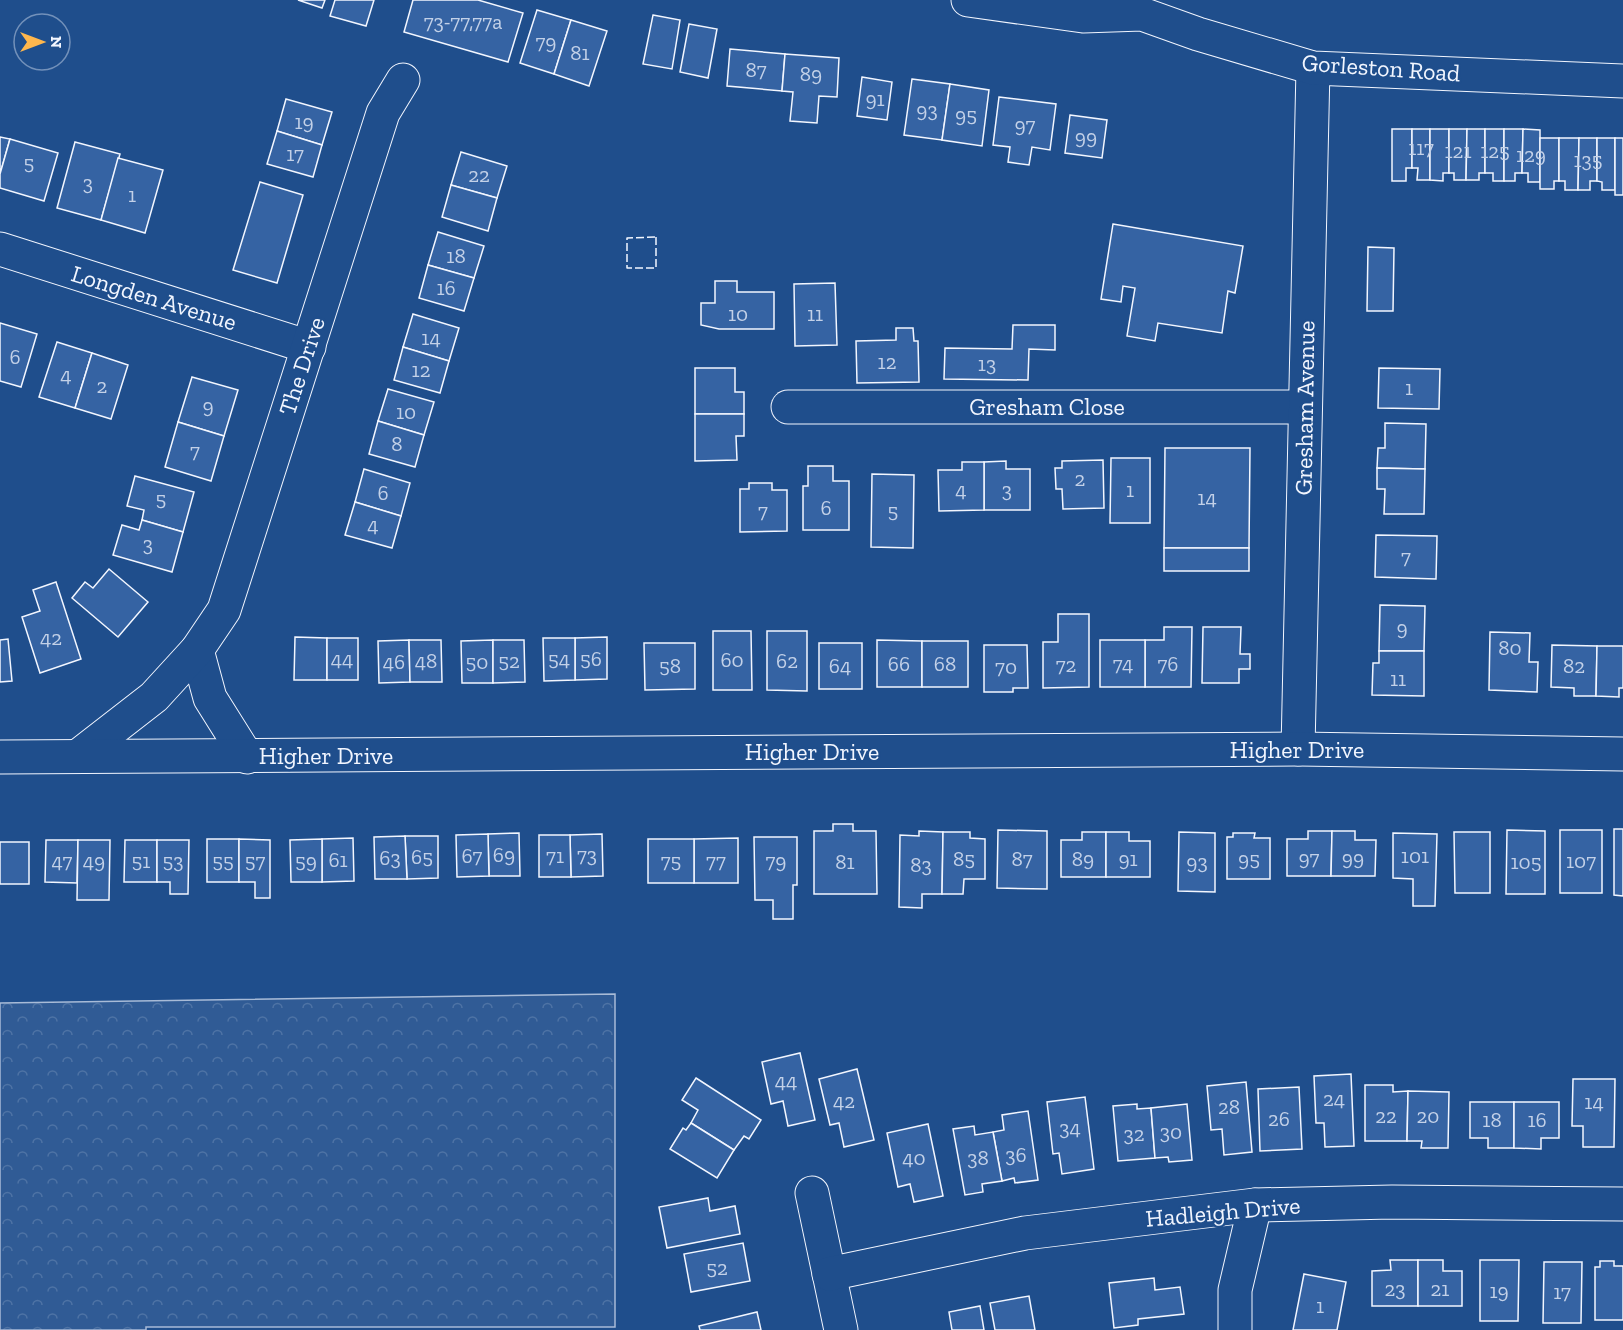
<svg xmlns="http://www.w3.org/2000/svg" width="1623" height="1330" font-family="'Zilla Slab',serif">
	<defs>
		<pattern id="forest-crowns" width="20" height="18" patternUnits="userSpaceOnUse" patternTransform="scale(1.5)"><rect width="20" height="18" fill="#305b95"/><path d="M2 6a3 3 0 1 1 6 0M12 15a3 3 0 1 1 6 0" fill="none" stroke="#4e73a5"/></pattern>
	</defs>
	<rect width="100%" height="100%" fill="#1f4e8c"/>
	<path fill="url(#forest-crowns)" stroke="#a8bbd7" stroke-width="1.5" d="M615,994V1327H146V1330H0V1003Z"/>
	<g fill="#3563a3" stroke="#f2f6ff" stroke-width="1.5">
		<path d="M298,0H325L322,8Z"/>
		<path d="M335,0H374L366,26L330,16Z"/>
		<path d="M413,0H478L523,13L508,62L404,32Z"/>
		<path d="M537,10L571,20L554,74L520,63Z"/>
		<path d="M653,15L680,20L672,69L643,64Z"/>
		<path d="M571,20L607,31L589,86L554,74Z"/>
		<path d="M689,24L717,29L708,78L680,72Z"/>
		<path d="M730,49L785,54L782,91L727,86Z"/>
		<path d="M785,54L839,58L837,97L819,96L817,123L790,121L793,92L782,91Z"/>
		<path d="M862,77L892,82L887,120L857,116Z"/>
		<path d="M912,79L950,84L942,140L904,135Z"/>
		<path d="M950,84L989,90L982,146L942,140Z"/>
		<path d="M999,97L1056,104L1050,150L1032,147L1029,165L1008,162L1010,147L993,145Z"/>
		<path d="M286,99L332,112L322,145L277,131Z"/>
		<path d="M1070,115L1107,120L1102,158L1065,153Z"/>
		<path d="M1392,129H1412V168H1406V181H1392Z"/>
		<path d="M1412,129H1430V180H1417L1418,168H1412Z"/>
		<path d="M1430,129H1449V173H1443V181L1430,180Z"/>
		<path d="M1449,129H1467L1466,180H1454V173H1449Z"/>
		<path d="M1467,129H1485V173H1479V180H1466Z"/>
		<path d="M1485,129H1504V181H1493V173H1485Z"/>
		<path d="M1504,129H1523L1522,173H1515V181H1504Z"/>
		<path d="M1523,129L1540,130V182H1528V173H1522Z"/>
		<path d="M277,131L322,145L313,177L267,164Z"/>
		<path d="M0,137L10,139L0,174Z"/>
		<path d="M1540,138H1559V181H1554V189H1540Z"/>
		<path d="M1559,138H1579L1578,190H1565V181H1559Z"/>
		<path d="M1579,138H1597V181H1590V190H1578Z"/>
		<path d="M1597,138H1615V190H1602V182L1597,181Z"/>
		<rect x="1615" y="138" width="8" height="57"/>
		<path d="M10,139L58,153L44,201L0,188V174Z"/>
		<path d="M75,142L120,154L101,220L57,208Z"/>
		<path d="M461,152L507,166L497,198L451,185Z"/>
		<path d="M118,158L163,170L145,233L101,220Z"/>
		<path d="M260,182L303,195L277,283L233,270Z"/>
		<path d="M451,185L497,198L488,231L442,217Z"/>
		<path d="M1113,224L1243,246L1235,293L1228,291L1222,333L1158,323L1155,341L1127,336L1135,288L1123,286L1121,302L1101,299Z"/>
		<path d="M438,232L484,246L474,278L428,265Z"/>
		<path d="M1368,247L1394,248L1393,311H1367Z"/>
		<path d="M428,265L474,278L464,311L419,298Z"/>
		<path d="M715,281H737V292H774V329H719L701,325V303H715Z"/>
		<path d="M835,283L837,345L795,346L794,284Z"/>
		<path d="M413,314L459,328L449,361L403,347Z"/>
		<path d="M0,323L37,334L21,387L0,381Z"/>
		<path d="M1013,325H1055V350L1029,349L1028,380L944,379L945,348L1012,349Z"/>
		<path d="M896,328H913L914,341H918L919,382L857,383L856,341L896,340Z"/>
		<path d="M57,342L92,353L75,408L39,397Z"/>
		<path d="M403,347L449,361L440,393L394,380Z"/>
		<path d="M92,353L128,365L111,419L75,408Z"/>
		<path d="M695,368H735V392H744V414H695Z"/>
		<path d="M1379,368L1440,369L1439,409L1378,408Z"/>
		<path d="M192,377L238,390L224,436L178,422Z"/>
		<path d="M388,389L434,402L424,435L378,421Z"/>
		<path d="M695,414H744V436H736L737,460L695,461Z"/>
		<path d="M378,421L424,435L415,467L369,454Z"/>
		<path d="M178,422L224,436L211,481L165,467Z"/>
		<path d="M1385,423L1426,424L1425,469L1377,468L1378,448H1385Z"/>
		<path d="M1165,448H1250L1249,548H1164Z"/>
		<path d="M1111,458H1150V523H1110Z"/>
		<path d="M1103,460L1104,508L1063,509L1062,489H1056L1055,468H1062V461Z"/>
		<path d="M1006,461V469H1030V510H984V462Z"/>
		<path d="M962,462H984V510L939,511L938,470H962Z"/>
		<path d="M808,466H833V481H849V530H803V486H808Z"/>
		<path d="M1377,468L1425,469L1424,514H1384L1385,489H1377Z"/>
		<path d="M364,469L410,483L401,516L355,502Z"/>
		<path d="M872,474L914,475L913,548L871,547Z"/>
		<path d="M135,476L194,492L183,532L142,520L144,510L127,506Z"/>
		<path d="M749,483H772V490H787V531L740,532V489H749Z"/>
		<path d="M355,502L401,516L392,548L345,535Z"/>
		<path d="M142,520L183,532L172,572L113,555L122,525L139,530Z"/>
		<path d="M1376,535L1437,536L1436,579L1375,577Z"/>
		<rect x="1164" y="548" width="85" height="23"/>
		<path d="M109,569L148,602L118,637L72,598L85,582L93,588Z"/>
		<path d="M56,582L81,659L40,673L22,617L40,611L33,590Z"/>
		<path d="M1380,605L1425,606L1424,651H1379Z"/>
		<path d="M1058,614H1089V687L1043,688V642H1058Z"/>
		<path d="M1164,627H1192L1191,687H1145V640H1164Z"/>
		<path d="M1203,627H1241L1240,654H1250V669H1239V683H1202Z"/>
		<path d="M713,631H751L752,690H713Z"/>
		<path d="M767,631H807V691L767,690Z"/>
		<path d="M1490,632L1530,633L1529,662H1538L1537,692L1489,690Z"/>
		<path d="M295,637L327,638V680H294Z"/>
		<path d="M607,637V679L575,680V638Z"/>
		<rect x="327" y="638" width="31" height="42"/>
		<path d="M543,638H575V680L544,681Z"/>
		<path d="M8,639L12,681L0,682V640Z"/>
		<path d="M409,640L410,682L379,683L378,641Z"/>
		<path d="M409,640H441L442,682H410Z"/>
		<path d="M493,640V683H462L461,641Z"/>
		<path d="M493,640H524L525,682L493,683Z"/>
		<path d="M877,640L922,641V687H877Z"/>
		<rect x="1100" y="640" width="45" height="47"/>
		<rect x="922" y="641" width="46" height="46"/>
		<path d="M644,643H695V689L645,690Z"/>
		<rect x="819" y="643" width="43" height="46"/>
		<path d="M984,645H1027L1028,688H1013V692H984Z"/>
		<path d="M1552,645L1597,646L1596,696H1574V688L1551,687Z"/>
		<path d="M1597,646H1623V688H1619V697L1596,696Z"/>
		<path d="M1379,651H1424V696L1372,695L1373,663H1379Z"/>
		<path d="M833,824H853V831H876L877,894H814V831H833Z"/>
		<path d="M1614,829H1623V896L1614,895Z"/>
		<path d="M998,830L1047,831V889L997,888Z"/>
		<path d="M1507,830L1545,831V894H1506Z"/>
		<rect x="1560" y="830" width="42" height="63"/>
		<path d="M919,831L943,832L942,894H922V908L899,907L900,835L919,836Z"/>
		<path d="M1308,831H1332L1331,876H1287V839H1308Z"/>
		<path d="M1332,831H1355V840H1376L1375,876H1331Z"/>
		<path d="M943,832H970V838L985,839V879H964L963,894H942Z"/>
		<path d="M1082,832H1106V877H1061V840H1082Z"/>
		<path d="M1106,832H1129V841H1150V877H1106Z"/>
		<path d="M1179,832L1215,833V892L1178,891Z"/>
		<path d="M1454,832H1490V893H1455Z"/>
		<path d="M519,833L520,876H489L488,834Z"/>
		<path d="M1233,833H1255L1254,838H1270V879H1227V837H1233Z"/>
		<path d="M1393,833L1437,834L1435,906H1413V879L1393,878Z"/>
		<path d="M488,834L489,876L457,877L456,835Z"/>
		<path d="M602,834L603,876L571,877L570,835Z"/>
		<path d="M539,835H570L571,877H539Z"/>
		<path d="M405,836H438V878L407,879Z"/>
		<path d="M405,836L407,879H375L374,837Z"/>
		<path d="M754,837H797V885H793V919H773V900H755Z"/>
		<path d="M353,838L354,881L322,882V839Z"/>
		<path d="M738,838V883H694V839Z"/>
		<rect x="207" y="839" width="32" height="43"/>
		<path d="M239,839L270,840V898H255V882H239Z"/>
		<path d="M322,839V882H291L290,840Z"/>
		<rect x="648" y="839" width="46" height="44"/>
		<path d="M46,840H78L77,883L45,882Z"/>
		<path d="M78,840H110L109,900H77Z"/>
		<path d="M125,840H157V882H124Z"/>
		<path d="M157,840H189L188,894H170V882H157Z"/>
		<rect x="0" y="842" width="29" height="42"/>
		<path d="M800,1053L815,1120L788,1126L783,1101L771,1104L762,1062Z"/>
		<path d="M857,1069L874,1140L844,1147L839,1123L830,1125L819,1079Z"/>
		<path d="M1351,1074L1354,1146L1325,1147L1324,1123H1316L1314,1076Z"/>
		<path d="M696,1078L761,1120L749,1139L744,1136L734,1150L691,1123L698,1110L682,1100Z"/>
		<path d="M1573,1079H1615L1614,1147H1583V1126H1572Z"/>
		<path d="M1246,1082L1252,1152L1224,1155L1222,1129L1211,1130L1207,1086Z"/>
		<path d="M1365,1085H1393V1092L1408,1091L1407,1141H1365Z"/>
		<path d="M1299,1087L1302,1149L1260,1151L1258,1089Z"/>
		<path d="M1408,1091L1449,1092L1448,1148H1421L1422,1141H1407Z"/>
		<path d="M1085,1097L1094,1169L1062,1174L1059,1153L1053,1154L1047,1102Z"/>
		<path d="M1470,1102H1514V1148H1488V1138H1470Z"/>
		<path d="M1514,1102H1559V1138H1541V1149L1514,1148Z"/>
		<path d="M1137,1104V1109L1151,1108L1155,1158L1118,1161L1113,1106Z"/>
		<path d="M1187,1104L1192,1160L1169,1162L1168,1157L1155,1158L1151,1108Z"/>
		<path d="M1028,1111L1038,1180L1015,1183L1014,1178L1002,1181L993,1132L1004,1130L1002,1115Z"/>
		<path d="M691,1123L734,1150L717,1178L670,1149L683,1128L686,1130Z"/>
		<path d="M928,1124L943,1196L914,1202L910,1184L898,1187L887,1133Z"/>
		<path d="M974,1126L975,1135L993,1132L1002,1181L982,1184L983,1192L965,1195L953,1129Z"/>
		<path d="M708,1198L710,1211L735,1206L740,1234L667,1248L659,1207Z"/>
		<path d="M743,1243L750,1281L691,1292L684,1254Z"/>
		<path d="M1390,1260H1418V1306H1372V1271L1391,1270Z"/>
		<path d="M1418,1260H1443V1271H1462V1306H1418Z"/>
		<path d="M1480,1260H1519L1518,1321H1480Z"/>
		<path d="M1600,1261H1614V1266H1623V1320H1595V1267H1600Z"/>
		<path d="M1544,1262H1582L1581,1323H1543Z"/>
		<path d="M1304,1274L1346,1282L1337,1330H1293Z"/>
		<path d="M1154,1278L1155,1290L1180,1287L1184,1314L1138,1319V1325L1114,1328L1109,1283Z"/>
		<path d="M1029,1296L1035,1330H995L990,1303Z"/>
		<path d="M980,1306L984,1330H952L949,1312Z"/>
		<path d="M757,1312L761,1330H700L699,1326Z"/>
	</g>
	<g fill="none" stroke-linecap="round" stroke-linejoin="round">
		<g stroke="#f2f6ff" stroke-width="35">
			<g id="minor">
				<path d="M0,249L309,347"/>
				<path d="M788,407H1305"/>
				<path d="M197,650L210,698L247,757"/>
				<path d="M1298,749L1313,68"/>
				<path d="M78,756L154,697L197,650L224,610L383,113L403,80"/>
				<path d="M0,757L1298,749L1623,754"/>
				<path d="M812,1193L841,1330"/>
				<path d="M829,1274L1025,1233L1255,1205L1392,1202L1623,1204"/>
				<path d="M1235,1330V1290L1255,1205"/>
			</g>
		</g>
		<g stroke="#f2f6ff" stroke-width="35">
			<path id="major" d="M968,0L1083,16L1142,14L1198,34L1313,68L1623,81"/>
		</g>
		<use href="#minor" stroke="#1f4e8c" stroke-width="33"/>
		<use href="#major" stroke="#1f4e8c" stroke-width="33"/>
		<path stroke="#f2f6ff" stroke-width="1.5" stroke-dasharray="8 3" stroke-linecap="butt" d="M656,237V268H627V238Z"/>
	</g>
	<g text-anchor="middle" stroke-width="4.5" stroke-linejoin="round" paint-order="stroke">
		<g font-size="21" fill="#c3d1e8">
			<text x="463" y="29">73-77,77a</text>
			<text x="546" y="49">79</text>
			<text x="580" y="60">81</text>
			<text x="756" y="77">87</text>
			<text x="811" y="81">89</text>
			<text x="875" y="106">91</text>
			<text x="927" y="117">93</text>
			<text x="966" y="122">95</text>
			<text x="304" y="129">19</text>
			<text x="1025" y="132">97</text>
			<text x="1086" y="144">99</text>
			<text x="1421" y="155">117</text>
			<text x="1458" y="158">121</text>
			<text x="1495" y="158">125</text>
			<text x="295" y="161">17</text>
			<text x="1531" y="162">129</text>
			<text x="1588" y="167">135</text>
			<text x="29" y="170">5</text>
			<text x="479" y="182">22</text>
			<text x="88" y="190">3</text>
			<text x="132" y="202">1</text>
			<text x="456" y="263">18</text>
			<text x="446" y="295">16</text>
			<text x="738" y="321">10</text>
			<text x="815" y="321">11</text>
			<text x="431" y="345">14</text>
			<text x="15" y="364">6</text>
			<text x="887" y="369">12</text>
			<text x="987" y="371">13</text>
			<text x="421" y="377">12</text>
			<text x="66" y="382">4</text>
			<text x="102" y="393">2</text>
			<text x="1409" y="395">1</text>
			<text x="208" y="413">9</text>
			<text x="406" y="419">10</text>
			<text x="397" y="451">8</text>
			<text x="195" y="458">7</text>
			<text x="1080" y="486">2</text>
			<text x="961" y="497">4</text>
			<text x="1007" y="497">3</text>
			<text x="1130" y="497">1</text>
			<text x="383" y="500">6</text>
			<text x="1207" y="505">14</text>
			<text x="161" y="506">5</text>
			<text x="826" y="515">6</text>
			<text x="763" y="518">7</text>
			<text x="893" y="518">5</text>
			<text x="373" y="532">4</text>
			<text x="148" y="551">3</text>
			<text x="1406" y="564">7</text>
			<text x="1402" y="635">9</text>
			<text x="51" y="645">42</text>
			<text x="1510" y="655">80</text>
			<text x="342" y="666">44</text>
			<text x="559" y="666">54</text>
			<text x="591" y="666">56</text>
			<text x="732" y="667">60</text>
			<text x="426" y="668">48</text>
			<text x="509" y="668">52</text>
			<text x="787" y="668">62</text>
			<text x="394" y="669">46</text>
			<text x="477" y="669">50</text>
			<text x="899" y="671">66</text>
			<text x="945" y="671">68</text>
			<text x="1123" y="671">74</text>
			<text x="1168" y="671">76</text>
			<text x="1066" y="672">72</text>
			<text x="670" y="673">58</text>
			<text x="840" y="673">64</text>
			<text x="1574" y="673">82</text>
			<text x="1006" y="674">70</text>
			<text x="1398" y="686">11</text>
			<text x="504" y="862">69</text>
			<text x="587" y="862">73</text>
			<text x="472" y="863">67</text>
			<text x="555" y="863">71</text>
			<text x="1415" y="863">101</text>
			<text x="422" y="864">65</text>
			<text x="390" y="865">63</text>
			<text x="1309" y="865">97</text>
			<text x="1353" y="865">99</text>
			<text x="964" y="866">85</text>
			<text x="1022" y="866">87</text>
			<text x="1083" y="866">89</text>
			<text x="1128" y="866">91</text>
			<text x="1249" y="866">95</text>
			<text x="338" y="867">61</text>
			<text x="62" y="868">47</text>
			<text x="94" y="868">49</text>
			<text x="141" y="868">51</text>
			<text x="173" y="868">53</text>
			<text x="223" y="868">55</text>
			<text x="255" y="868">57</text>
			<text x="306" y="868">59</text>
			<text x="671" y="868">75</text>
			<text x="716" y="868">77</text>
			<text x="776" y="868">79</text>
			<text x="1581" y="868">107</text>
			<text x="845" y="869">81</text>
			<text x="1197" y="869">93</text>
			<text x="1526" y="869">105</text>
			<text x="921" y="872">83</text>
			<text x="786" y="1088">44</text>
			<text x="1334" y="1106">24</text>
			<text x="844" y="1108">42</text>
			<text x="1594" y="1109">14</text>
			<text x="1229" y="1114">28</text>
			<text x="1386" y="1123">22</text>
			<text x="1428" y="1123">20</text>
			<text x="1279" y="1126">26</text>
			<text x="1492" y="1127">18</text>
			<text x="1537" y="1127">16</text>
			<text x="1070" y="1135">34</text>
			<text x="1171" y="1139">30</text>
			<text x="1134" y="1141">32</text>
			<text x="1016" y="1162">36</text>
			<text x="914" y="1165">40</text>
			<text x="978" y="1165">38</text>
			<text x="717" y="1275">52</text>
			<text x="1395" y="1296">23</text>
			<text x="1440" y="1296">21</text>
			<text x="1499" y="1298">19</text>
			<text x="1562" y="1299">17</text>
			<text x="1320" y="1313">1</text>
		</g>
		<g font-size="24" fill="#f2f6ff" stroke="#1f4e8c">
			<text transform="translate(1381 68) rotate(4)" y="8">Gorleston Road</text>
			<text transform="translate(154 298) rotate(17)" y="8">Longden Avenue</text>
			<text transform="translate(302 366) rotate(-72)" y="8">The Drive</text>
			<text x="1047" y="415">Gresham Close</text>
			<text transform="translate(1305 408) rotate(-89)" y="8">Gresham Avenue</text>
			<text x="1297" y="758">Higher Drive</text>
			<text x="812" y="760">Higher Drive</text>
			<text x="326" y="764">Higher Drive</text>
			<text transform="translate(1223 1212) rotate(-5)" y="8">Hadleigh Drive</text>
		</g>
	</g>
	<g transform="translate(42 42) rotate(90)"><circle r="28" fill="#1f4e8c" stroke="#7391ba" stroke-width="1.5"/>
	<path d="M0-4.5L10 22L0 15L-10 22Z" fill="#ffb74d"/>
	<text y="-9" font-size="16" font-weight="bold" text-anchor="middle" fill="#f2f6ff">N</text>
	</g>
</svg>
